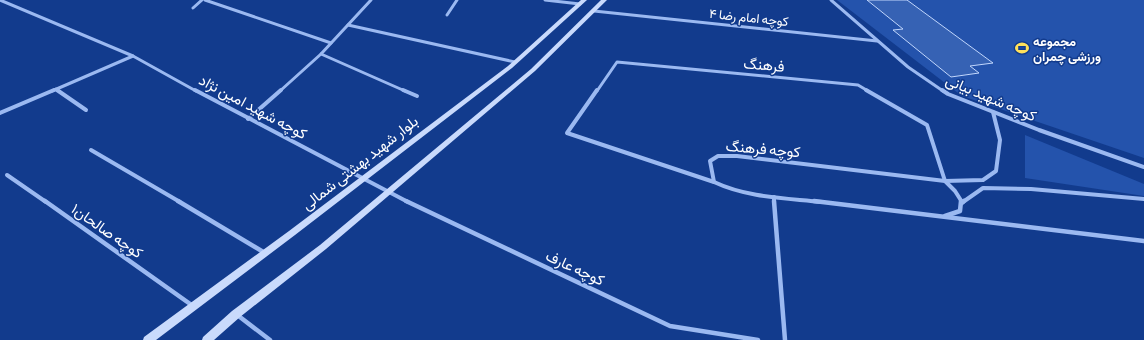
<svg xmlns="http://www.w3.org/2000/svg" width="1144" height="340" font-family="'Alegreya Sans',Vazirmatn,sans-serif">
	<rect width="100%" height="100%" fill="#123b8d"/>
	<g fill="#2453ac">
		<path d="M837,0H1144V158L962,96Z"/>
		<path d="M1025,135L1144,184V196L1025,178Z"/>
	</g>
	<path fill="#3662b4" stroke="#c1d6fc" d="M867,0H907L993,63L970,66L979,73L951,77L893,30L903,29Z"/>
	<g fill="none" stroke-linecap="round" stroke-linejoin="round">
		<g stroke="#9bb9f1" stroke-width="3">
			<path d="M0,0L133,56L196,91"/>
			<path d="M205,0L331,43"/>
			<path d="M545,0L580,4"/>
			<path d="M831,0L908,67L943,91"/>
			<path d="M193,8L202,0"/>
			<path d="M594,11L877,41"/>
			<path d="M447,15L457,0"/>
			<path d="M348,25L515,62"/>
			<path d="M321,54L405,91"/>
			<path d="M56,89L59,91"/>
			<path d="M52,91L133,56"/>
			<path d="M280,91L321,54L371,0"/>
			<path d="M597,91L617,62L858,85L868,91"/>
		</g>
		<g stroke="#9bb9f1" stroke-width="4">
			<path d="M57,90L86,110"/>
			<path d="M195,90L408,202"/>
			<path d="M403,90L417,96"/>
			<path d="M597,90L567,133L714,182"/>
			<path d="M866,90L927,125L945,181L983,180L996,171L1000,140L993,112"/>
			<path d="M942,90L948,94L1039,130L1144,167"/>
			<path d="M0,113L54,90"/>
			<path d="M248,119L281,90"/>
			<path d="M91,150L180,202"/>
			<path d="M7,175L46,202"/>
			<path d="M774,197V202"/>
			<path d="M822,202C786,198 748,198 714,182L710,161L718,156H737L945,181L955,191L962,202"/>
			<path d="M963,202L983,188L1031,189L1144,199"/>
		</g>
		<g stroke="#9bb9f1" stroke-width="4.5">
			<path d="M45,201L193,306"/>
			<path d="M178,201L265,253"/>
			<path d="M406,201L670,326L758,340"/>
			<path d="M774,201L785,340"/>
			<path d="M814,201L1144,241"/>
			<path d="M962,203L964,201"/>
			<path d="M945,216L960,211L961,201"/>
			<path d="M236,314L270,340"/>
		</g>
		<g fill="#c9dafc" fill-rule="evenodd">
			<path d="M581,0H587L512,68L295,235L156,340H143L144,337L289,231L508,66Z"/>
			<path d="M601,0H607L535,71L326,249L240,317L214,340H202L203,337L232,311L320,245L531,69Z"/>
		</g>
	</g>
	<defs>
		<g id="stadium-bare" transform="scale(1.08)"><path d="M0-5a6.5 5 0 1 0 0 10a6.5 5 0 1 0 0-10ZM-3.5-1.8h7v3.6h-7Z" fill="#ffe05b" stroke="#123b8d" stroke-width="2.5" paint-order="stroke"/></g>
	</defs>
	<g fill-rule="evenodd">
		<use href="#stadium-bare" x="1022" y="48"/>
	</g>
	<g text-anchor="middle" stroke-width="3" stroke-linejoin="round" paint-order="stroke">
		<g font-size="13" fill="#fff" stroke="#123b8d">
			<text transform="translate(749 17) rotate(6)" y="5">کوچه امام رضا ۴</text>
		</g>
		<g font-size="13" font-weight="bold" fill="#fff" stroke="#123b8d" text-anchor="start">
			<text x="1033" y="46">مجموعه<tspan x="1033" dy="15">ورزشی چمران</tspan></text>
		</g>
		<g font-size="15" fill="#fff" stroke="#123b8d">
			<text transform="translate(764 65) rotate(5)" y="5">فرهنگ</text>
			<text transform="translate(991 98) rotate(23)" y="5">کوچه شهید بیانی</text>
			<text transform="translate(253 107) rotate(28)" y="5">کوچه شهید امین نژاد</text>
			<text transform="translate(763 149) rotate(5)" y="5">کوچه فرهنگ</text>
			<text transform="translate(360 163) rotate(-38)" y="5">بلوار شهید بهشتی شمالی</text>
			<text transform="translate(107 231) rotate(35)" y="5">کوچه صالحان۱</text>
			<text transform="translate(575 268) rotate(25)" y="5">کوچه عارف</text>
		</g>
	</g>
</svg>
